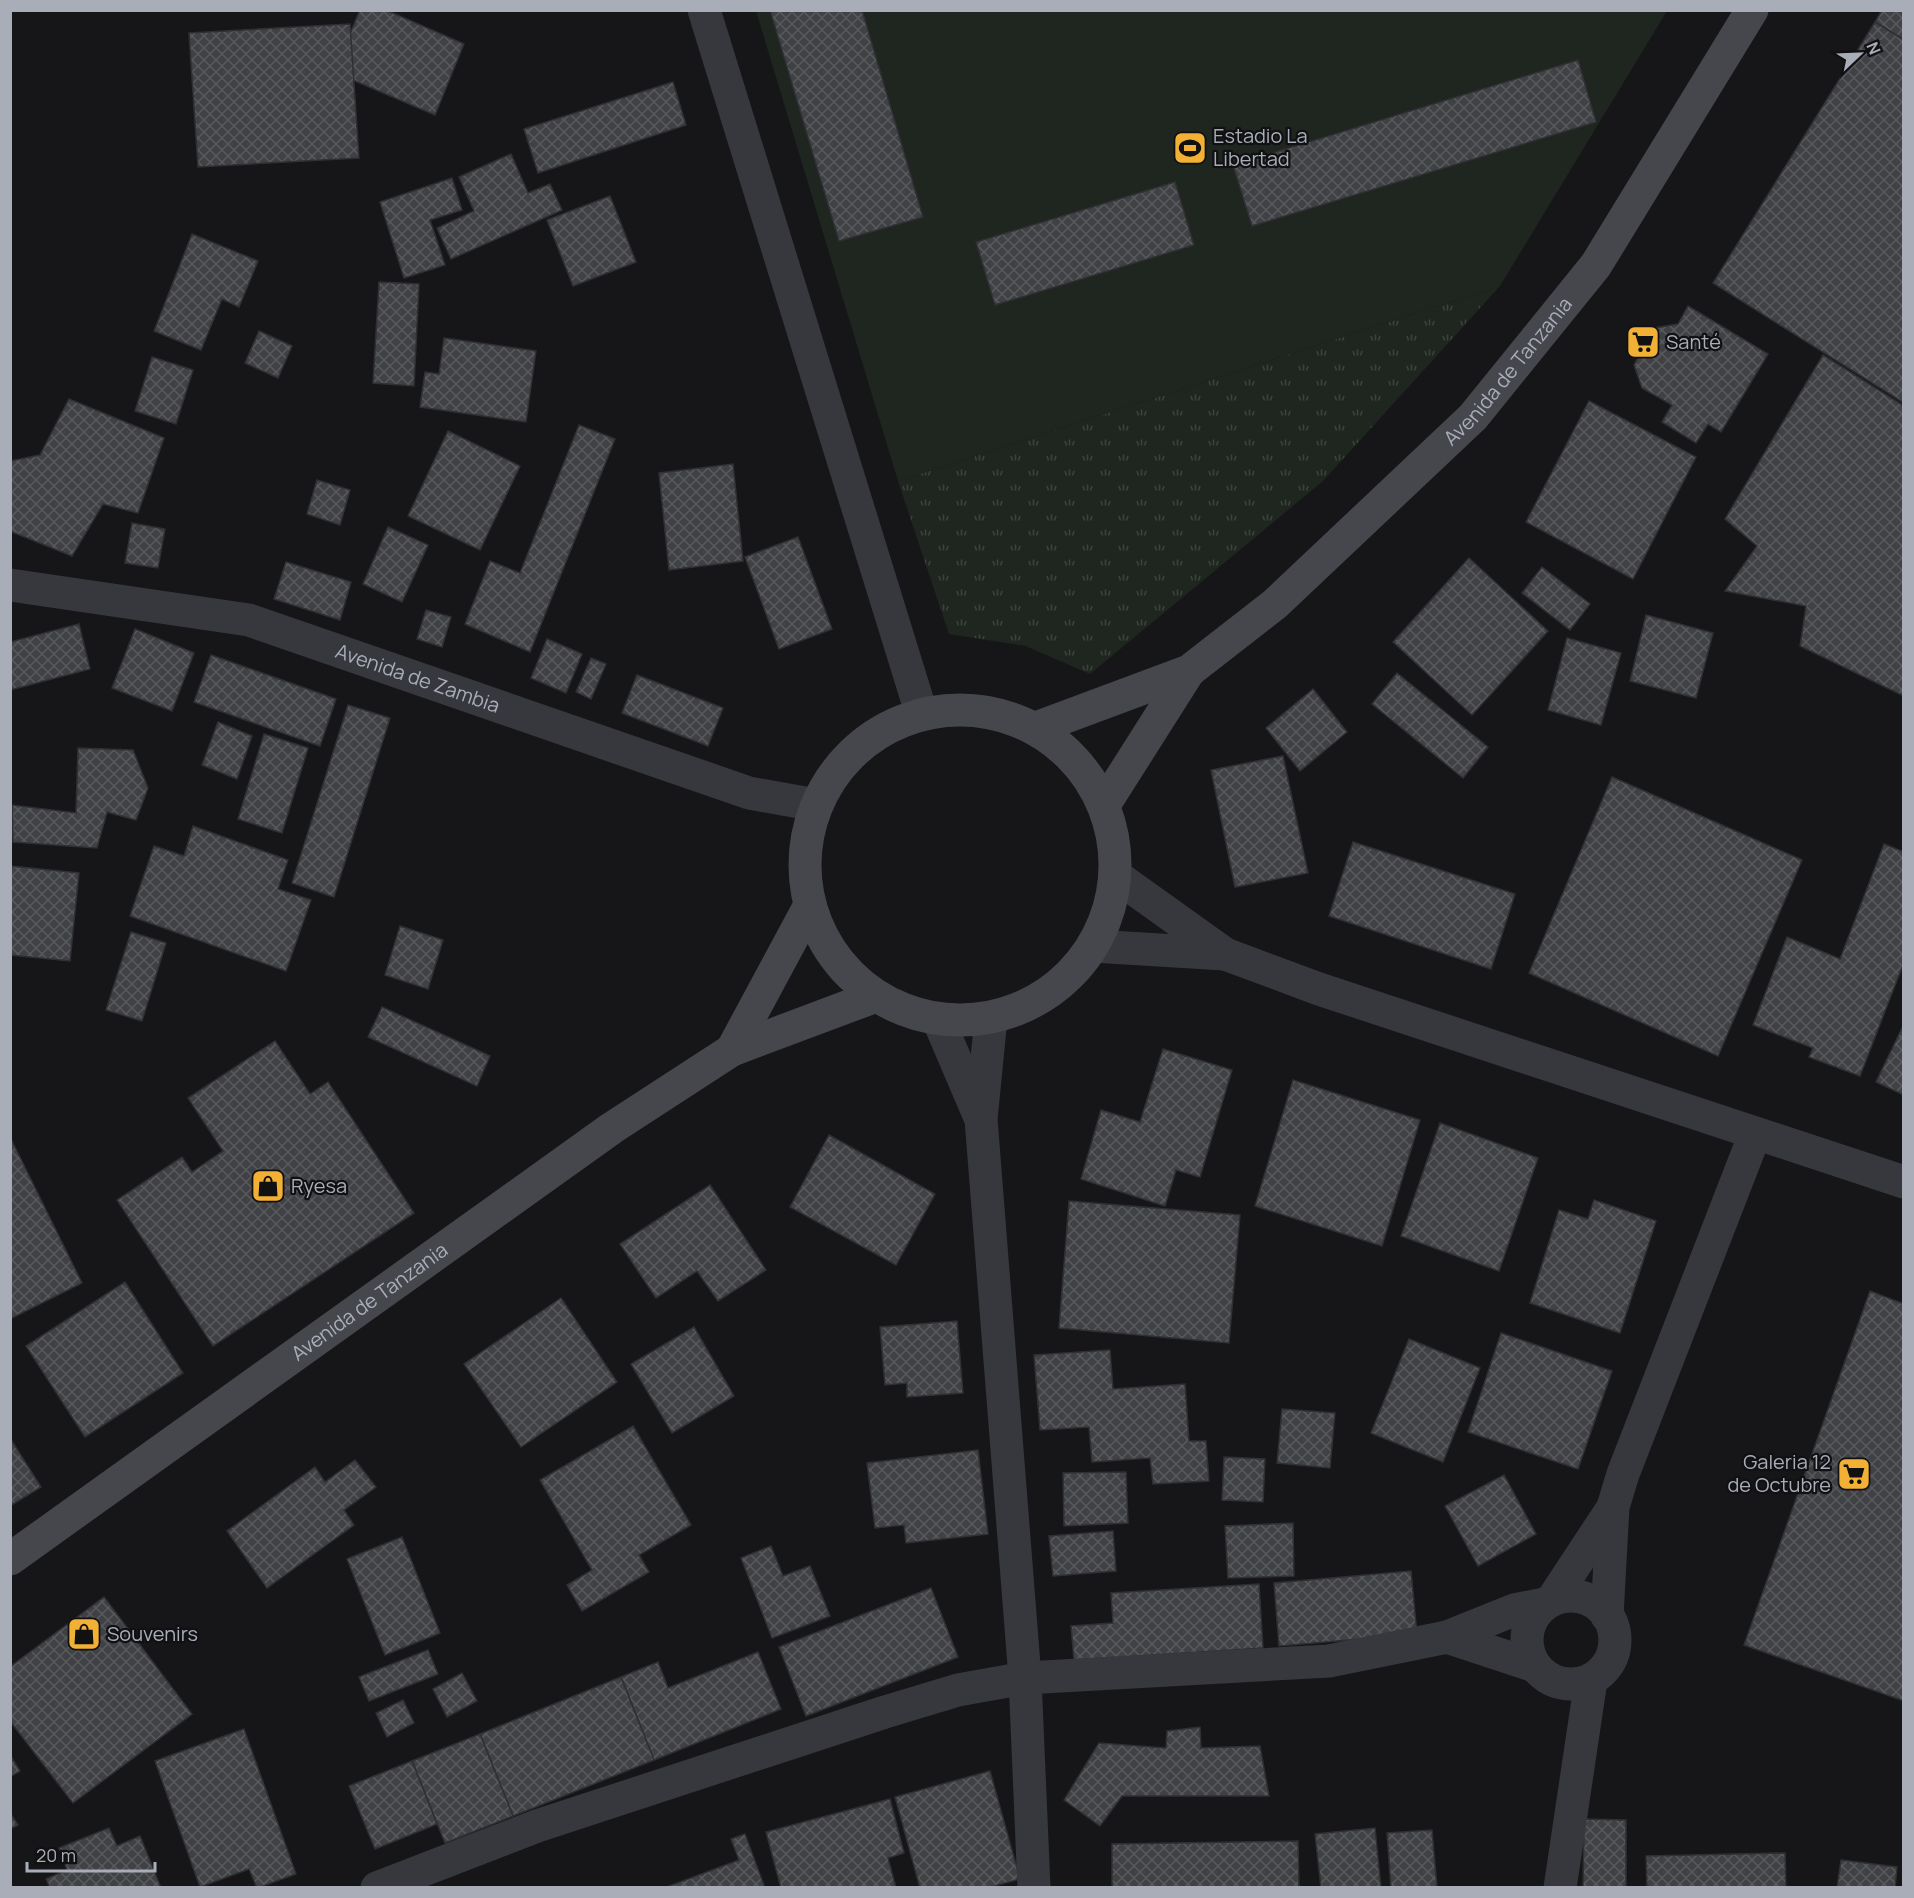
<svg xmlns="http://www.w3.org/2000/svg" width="1914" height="1898" font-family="Manrope,sans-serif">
	<defs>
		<pattern id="grass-tufts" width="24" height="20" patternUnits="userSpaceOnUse" patternTransform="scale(1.5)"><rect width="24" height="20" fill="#1e261f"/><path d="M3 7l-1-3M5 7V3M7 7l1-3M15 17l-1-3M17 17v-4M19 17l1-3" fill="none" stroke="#3c433d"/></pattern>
		<pattern id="building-cross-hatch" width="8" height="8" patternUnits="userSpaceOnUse" patternTransform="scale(1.5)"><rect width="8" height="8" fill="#404145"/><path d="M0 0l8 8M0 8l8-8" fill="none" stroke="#595a5e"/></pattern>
	</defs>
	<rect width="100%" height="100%" fill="#161618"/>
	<path fill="url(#grass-tufts)" d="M1500,286L1323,481L1090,674L1026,646L949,634L898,481Z"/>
	<path fill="#1e261f" d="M756,11H1667L1500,286L898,481Z"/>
	<g fill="url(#building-cross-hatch)" stroke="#303034" stroke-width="1.5">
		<path d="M360,10H386L464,44L435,115L334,72Z"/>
		<path d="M770,10H862L923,217L839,241Z"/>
		<path d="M1882,10H1904V40L1875,22Z"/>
		<path d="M1875,22L1904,40V403L1713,283Z"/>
		<path d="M350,24L359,158L198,167L189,33Z"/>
		<path d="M1578,60L1596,122L1252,226L1233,165Z"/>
		<path d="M673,82L686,125L538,173L524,129Z"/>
		<path d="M511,154L528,193L550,184L562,210L451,259L437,228L474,211L459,177Z"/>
		<path d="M452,178L462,210L430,220L445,265L404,278L380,202Z"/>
		<path d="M1175,182L1194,245L995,305L976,242Z"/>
		<path d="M610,196L636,262L573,286L547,220Z"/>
		<path d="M192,234L258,261L239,307L222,299L201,350L154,331Z"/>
		<path d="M379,282L419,284L414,386L373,383Z"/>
		<path d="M1688,306L1768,354L1721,432L1708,424L1696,443L1662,422L1672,405L1642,388L1634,365L1654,328L1678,324Z"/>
		<path d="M259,331L292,346L278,378L245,363Z"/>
		<path d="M444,338L536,351L526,422L420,407L425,372L439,374Z"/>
		<path d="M1823,355L1904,406V696L1800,646L1806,606L1725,591L1757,546L1725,519Z"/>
		<path d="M152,357L193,370L176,424L135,411Z"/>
		<path d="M69,399L164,438L138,513L103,504L72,556L12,532L10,527V461L40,455Z"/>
		<path d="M1589,401L1696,457L1633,579L1526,522Z"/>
		<path d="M579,425L615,439L530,652L465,624L490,561L520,573Z"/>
		<path d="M448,431L520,466L480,550L408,516Z"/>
		<path d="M733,464L743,561L669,570L659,473Z"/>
		<path d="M317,480L350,490L340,525L307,514Z"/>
		<path d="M132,523L165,529L158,568L125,563Z"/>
		<path d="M388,527L428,545L402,602L363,584Z"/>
		<path d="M798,537L832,629L779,649L745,557Z"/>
		<path d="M1469,558L1548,631L1472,715L1393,642Z"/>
		<path d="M286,562L351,582L340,620L274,599Z"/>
		<path d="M1542,567L1590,604L1570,630L1522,593Z"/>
		<path d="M426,610L451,617L442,647L417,639Z"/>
		<path d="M1646,615L1713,633L1696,698L1630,681Z"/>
		<path d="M79,624L90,669L10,690V642Z"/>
		<path d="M135,629L194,653L172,711L112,688Z"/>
		<path d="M1567,638L1621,653L1601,725L1548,710Z"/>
		<path d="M547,639L582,654L566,693L531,678Z"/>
		<path d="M211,655L336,699L320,746L194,702Z"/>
		<path d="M591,658L606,664L591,699L576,692Z"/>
		<path d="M1397,673L1488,747L1463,778L1372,704Z"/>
		<path d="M637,675L723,708L708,746L622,713Z"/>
		<path d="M1313,689L1347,732L1300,771L1266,728Z"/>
		<path d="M348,705L390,718L334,897L292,883Z"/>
		<path d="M218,722L252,736L237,779L202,765Z"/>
		<path d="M264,734L308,748L282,833L238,819Z"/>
		<path d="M78,748L133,750L148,788L136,820L107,812L97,848L13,842L12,805L76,813Z"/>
		<path d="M1283,756L1308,873L1235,887L1211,770Z"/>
		<path d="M1612,777L1802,860L1718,1056L1529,973Z"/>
		<path d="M193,826L288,860L278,889L311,900L286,971L130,916L154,846L184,856Z"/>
		<path d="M1353,842L1515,894L1491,969L1329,916Z"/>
		<path d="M1884,844L1904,852V962L1860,1076L1809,1057L1813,1048L1753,1025L1787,937L1840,959Z"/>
		<path d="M10,866L79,873L70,961L10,955Z"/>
		<path d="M400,926L443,940L428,989L385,975Z"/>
		<path d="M131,932L166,943L142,1021L106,1010Z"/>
		<path d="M382,1007L490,1056L477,1086L368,1037Z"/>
		<path d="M1904,1024V1095L1876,1082Z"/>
		<path d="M275,1041L310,1094L328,1082L414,1213L213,1346L117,1200L182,1157L192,1172L223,1151L188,1098Z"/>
		<path d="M1163,1049L1232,1070L1200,1177L1176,1170L1165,1206L1081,1179L1101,1110L1140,1122Z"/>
		<path d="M1293,1080L1420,1120L1382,1246L1255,1206Z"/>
		<path d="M1440,1123L1538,1158L1499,1271L1401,1236Z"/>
		<path d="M829,1135L935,1194L896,1265L790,1207Z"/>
		<path d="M10,1137L82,1283L10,1319Z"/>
		<path d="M710,1185L766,1270L718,1301L697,1271L656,1298L620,1244Z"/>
		<path d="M1594,1200L1656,1221L1620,1333L1530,1303L1559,1210L1588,1219Z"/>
		<path d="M1069,1201L1240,1215L1229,1343L1059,1328Z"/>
		<path d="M125,1282L183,1373L85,1437L26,1346Z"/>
		<path d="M1870,1291L1904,1304V1701L1744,1645Z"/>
		<path d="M561,1298L617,1382L521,1447L464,1364Z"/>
		<path d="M957,1321L963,1393L907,1397V1383L885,1385L880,1327Z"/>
		<path d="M694,1327L734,1396L672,1433L631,1364Z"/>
		<path d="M1501,1333L1612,1371L1578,1469L1468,1432Z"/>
		<path d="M1409,1339L1480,1368L1443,1462L1371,1433Z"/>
		<path d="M1110,1350L1113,1389L1185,1384L1189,1441H1206L1209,1481L1153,1484L1150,1458L1092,1462L1089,1427L1040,1430L1034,1355Z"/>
		<path d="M1282,1409L1335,1413L1330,1468L1277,1463Z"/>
		<path d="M633,1426L691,1525L639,1555L649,1572L582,1611L567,1585L592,1570L540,1480Z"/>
		<path d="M10,1438L41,1487L10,1506Z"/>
		<path d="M978,1450L988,1534L906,1543L904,1525L875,1528L867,1463Z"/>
		<path d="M1224,1457L1265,1459L1263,1502L1222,1500Z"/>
		<path d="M355,1460L376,1487L344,1510L354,1525L267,1588L227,1531L315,1467L325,1482Z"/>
		<path d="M1126,1472L1128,1523L1064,1526L1063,1473Z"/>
		<path d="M1504,1475L1536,1534L1478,1566L1445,1506Z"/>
		<path d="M1293,1523L1294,1576L1228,1578L1225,1526Z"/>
		<path d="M1113,1531L1116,1571L1053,1576L1049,1536Z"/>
		<path d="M402,1537L440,1633L385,1655L347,1559Z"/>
		<path d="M771,1546L783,1576L810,1566L830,1616L772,1638L741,1558Z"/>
		<path d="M1411,1571L1417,1634L1279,1646L1274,1583Z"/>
		<path d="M1259,1584L1263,1648L1074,1660L1071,1626L1113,1623L1111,1593Z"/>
		<path d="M931,1588L958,1657L806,1716L779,1647Z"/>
		<path d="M104,1597L192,1714L73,1803L10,1721V1667Z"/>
		<path d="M428,1650L438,1674L369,1701L359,1677Z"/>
		<path d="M758,1652L781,1709L654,1760L621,1677L658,1662L668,1688Z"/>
		<path d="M462,1673L477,1701L447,1717L433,1689Z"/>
		<path d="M621,1677L654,1760L513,1816L480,1734Z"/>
		<path d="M403,1700L414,1723L387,1737L376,1713Z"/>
		<path d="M1200,1727L1201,1748L1260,1746L1269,1796H1122L1100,1826L1064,1800L1099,1743L1166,1748L1167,1731Z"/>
		<path d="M244,1729L296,1874L257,1888L249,1869L200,1887L155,1761Z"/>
		<path d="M480,1734L513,1816L445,1843L412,1761Z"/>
		<path d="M10,1755L20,1771L10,1777Z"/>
		<path d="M412,1761L437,1824L375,1849L349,1786Z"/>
		<path d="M990,1771L1020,1879L987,1888H920L895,1797Z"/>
		<path d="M890,1799L904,1853L888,1858L896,1888H781L766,1832Z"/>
		<path d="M10,1813L18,1825L10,1829Z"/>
		<path d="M1584,1819L1626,1820V1888H1583Z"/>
		<path d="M109,1828L117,1846L140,1836L161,1888H50L46,1879L67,1870L59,1848Z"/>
		<path d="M1375,1828L1381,1888H1321L1315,1834Z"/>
		<path d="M1432,1830L1437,1888H1391L1387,1833Z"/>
		<path d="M745,1834L765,1888H664L739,1860L731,1839Z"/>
		<path d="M1298,1841L1299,1888H1112V1844Z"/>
		<path d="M1785,1853L1786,1888H1647L1646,1856Z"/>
		<path d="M1841,1860L1897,1867L1895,1888H1837Z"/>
	</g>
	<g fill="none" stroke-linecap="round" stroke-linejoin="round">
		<g stroke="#37383d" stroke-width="33">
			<path d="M704,10L921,712"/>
			<path id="s1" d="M10,585L249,620L749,793L816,805"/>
			<path d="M938,1019L979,1115"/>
			<circle cx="1571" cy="1640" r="44"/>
			<path d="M1552,1600L1612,1509"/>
			<path d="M1607,1616L1613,1507L1623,1474L1755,1134"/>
			<path d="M1447,1637L1535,1666"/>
			<path d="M377,1888L537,1826L885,1712L958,1690L1025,1678L981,1119L991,1018"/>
			<path d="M1034,1888L1025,1678L1329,1661L1447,1637L1514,1610L1545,1604"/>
			<path d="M1560,1888L1591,1680"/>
		</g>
		<g stroke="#37383d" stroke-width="33">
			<path d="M1116,876L1225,954L1319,989L1904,1182"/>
			<path d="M1093,946L1225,954"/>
		</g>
		<g stroke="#45474d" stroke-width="33">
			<circle cx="960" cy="865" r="155"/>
			<path id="s2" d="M1036,728L1189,671L1275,604L1473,417L1596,265L1752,10"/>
			<path d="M1104,805L1189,671"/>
			<path d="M732,1050L810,905"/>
			<path id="s3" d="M10,1559L612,1128L732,1050L876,996"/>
		</g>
	</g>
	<defs>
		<g id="stadium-square" transform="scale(1.725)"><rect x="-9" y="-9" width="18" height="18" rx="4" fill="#f2b134" stroke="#111113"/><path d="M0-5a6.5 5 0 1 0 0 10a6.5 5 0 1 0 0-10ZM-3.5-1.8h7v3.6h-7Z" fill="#111"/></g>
		<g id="supermarket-square" transform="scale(1.725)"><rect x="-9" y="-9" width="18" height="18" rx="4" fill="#f2b134" stroke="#111113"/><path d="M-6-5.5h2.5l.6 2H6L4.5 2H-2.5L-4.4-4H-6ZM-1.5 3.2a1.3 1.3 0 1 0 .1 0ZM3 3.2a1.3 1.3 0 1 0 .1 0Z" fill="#111"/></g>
		<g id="shop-square" transform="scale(1.725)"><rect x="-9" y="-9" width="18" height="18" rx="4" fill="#f2b134" stroke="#111113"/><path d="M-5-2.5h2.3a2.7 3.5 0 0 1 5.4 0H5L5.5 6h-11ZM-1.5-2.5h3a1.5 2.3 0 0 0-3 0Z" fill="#111"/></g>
	</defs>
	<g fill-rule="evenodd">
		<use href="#stadium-square" x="1190" y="148"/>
		<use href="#supermarket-square" x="1643" y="342"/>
		<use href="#shop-square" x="268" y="1186"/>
		<use href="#supermarket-square" x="1854" y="1474"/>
		<use href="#shop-square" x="84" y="1634"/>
	</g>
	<g text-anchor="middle" stroke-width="4.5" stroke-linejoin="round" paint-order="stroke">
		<g font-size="20" fill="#a8adb8" stroke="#111113" text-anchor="start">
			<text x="1213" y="143">Estadio La<tspan x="1213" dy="23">Libertad</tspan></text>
			<text x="1666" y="349">Santé</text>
			<text x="291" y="1193">Ryesa</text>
			<text x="1831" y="1469" text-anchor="end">Galeria 12<tspan x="1831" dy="23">de Octubre</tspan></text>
			<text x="107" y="1641">Souvenirs</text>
		</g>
		<g font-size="20" fill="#a8adb8" stroke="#111113">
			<text dy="7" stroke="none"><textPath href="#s2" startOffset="602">Avenida de Tanzania</textPath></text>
			<text dy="7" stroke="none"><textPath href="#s1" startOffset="420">Avenida de Zambia</textPath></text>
			<text dy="7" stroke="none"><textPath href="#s3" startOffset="442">Avenida de Tanzania</textPath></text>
		</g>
	</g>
	<rect width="1914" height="1898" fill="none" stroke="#a8adb8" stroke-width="24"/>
	<g transform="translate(1860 54) rotate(67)" stroke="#111113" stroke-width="4.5" paint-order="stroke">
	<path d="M0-4.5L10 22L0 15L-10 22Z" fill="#a8adb8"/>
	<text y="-9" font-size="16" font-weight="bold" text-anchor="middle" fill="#a8adb8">N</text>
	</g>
	<path d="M27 1862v9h128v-9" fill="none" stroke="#a8adb8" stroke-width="3"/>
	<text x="36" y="1862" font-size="18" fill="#a8adb8" stroke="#111113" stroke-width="4.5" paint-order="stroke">20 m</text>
</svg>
